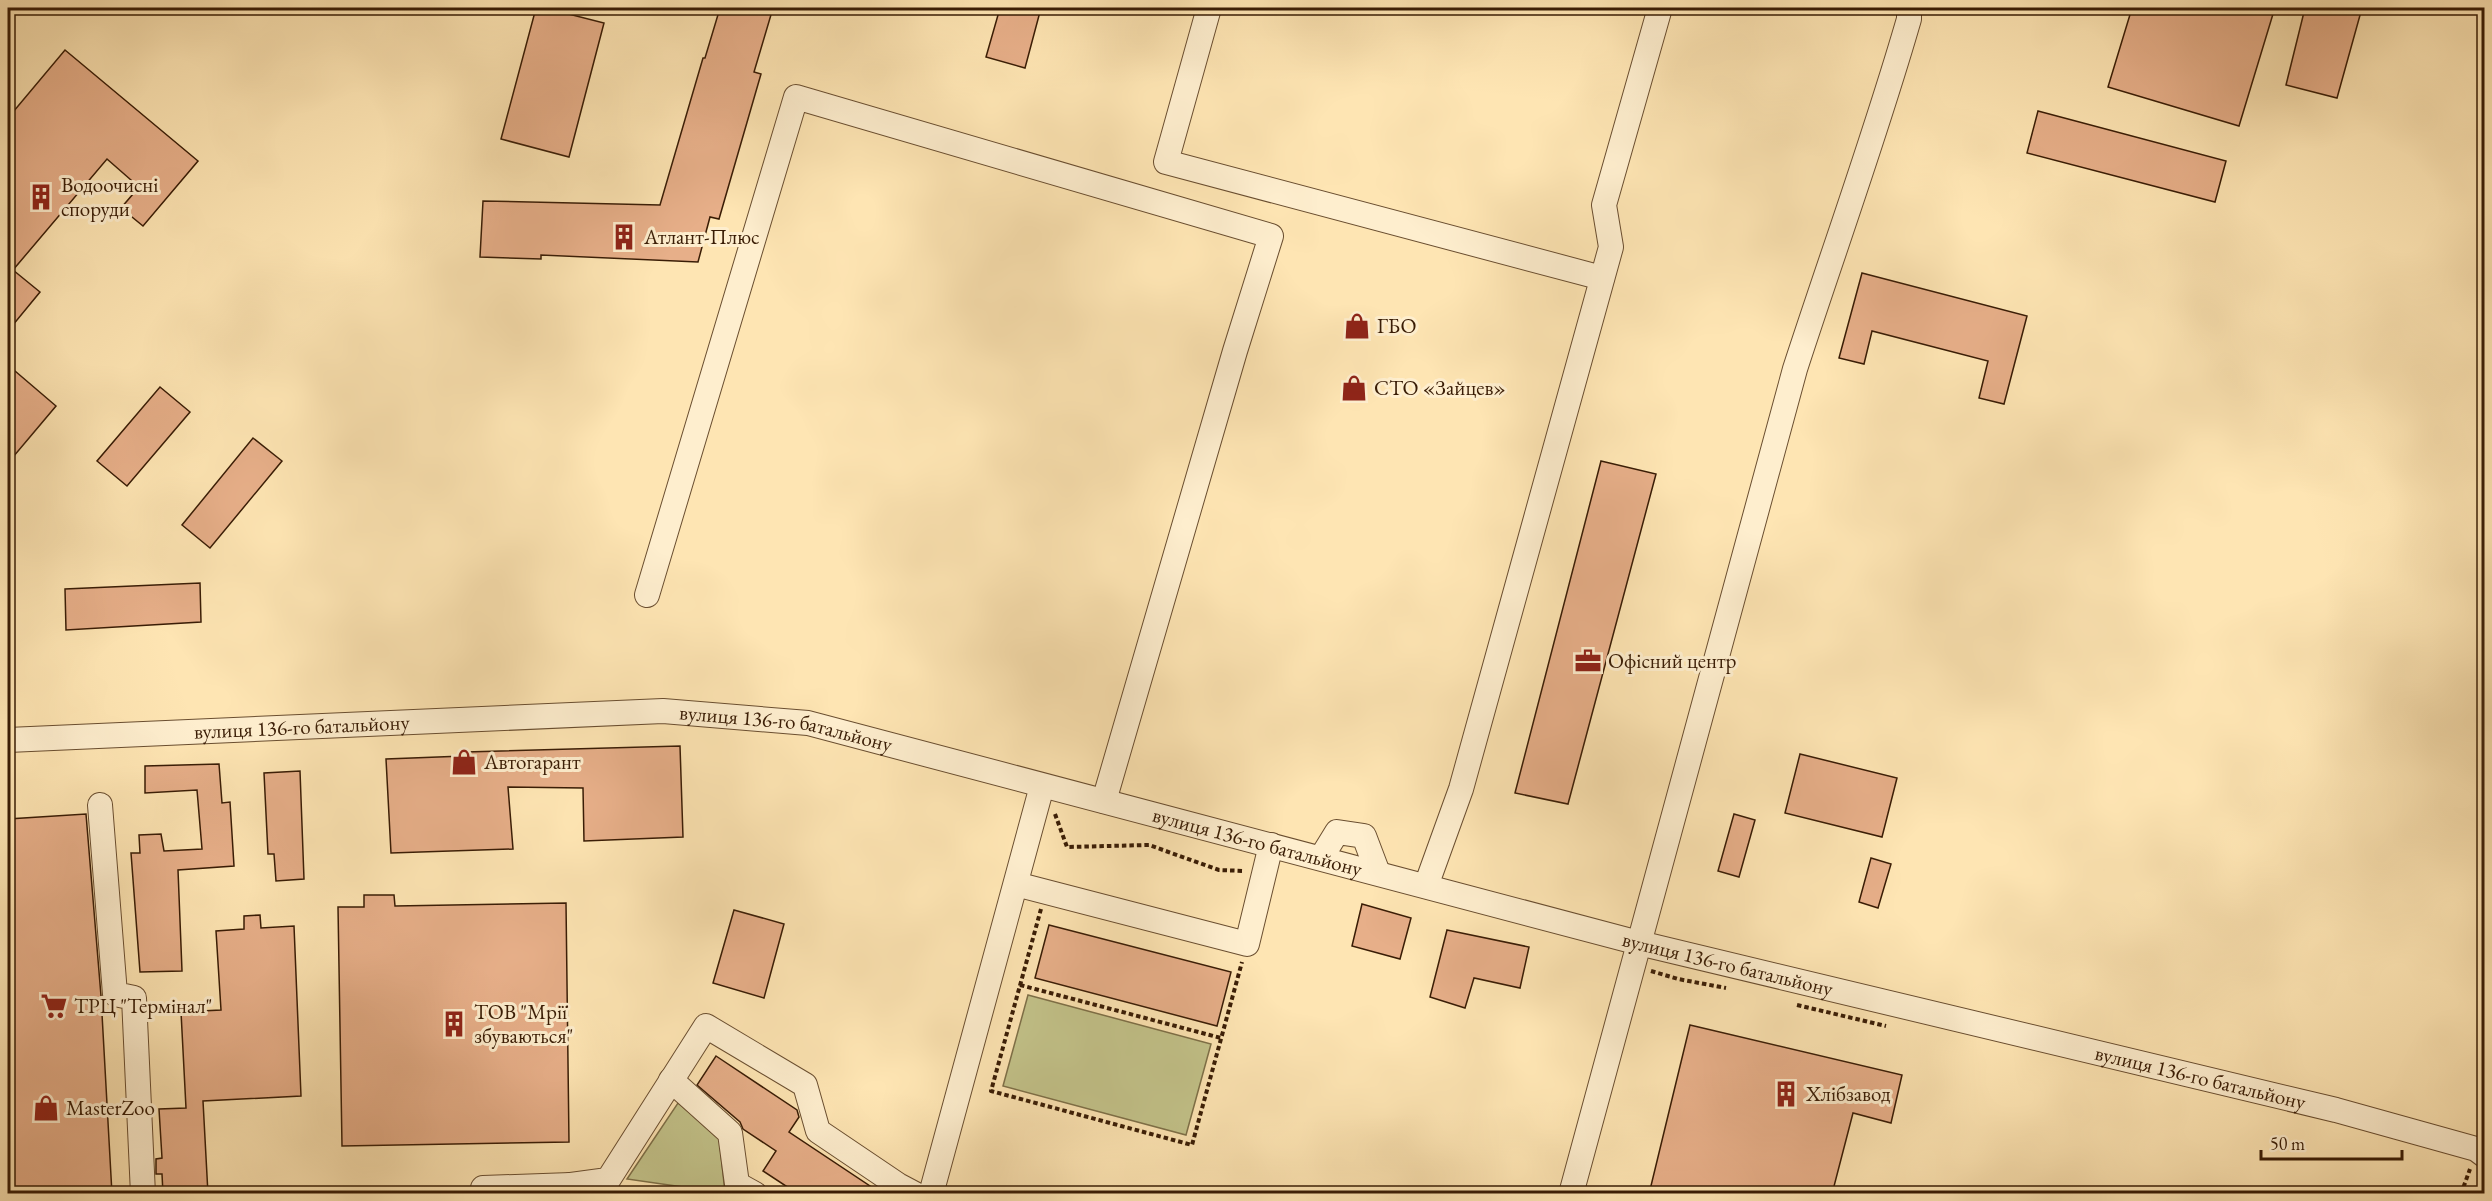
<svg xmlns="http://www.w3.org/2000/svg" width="2492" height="1201" font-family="'EB Garamond',serif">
	<rect width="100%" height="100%" fill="#fee5b3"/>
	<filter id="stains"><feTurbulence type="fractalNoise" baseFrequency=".00333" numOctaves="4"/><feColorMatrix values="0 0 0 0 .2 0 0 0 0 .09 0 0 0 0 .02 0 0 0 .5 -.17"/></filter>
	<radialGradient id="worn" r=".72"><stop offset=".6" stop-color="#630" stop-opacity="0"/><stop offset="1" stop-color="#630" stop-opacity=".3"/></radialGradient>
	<g fill="#c3c38a" stroke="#7e7048" stroke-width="1.5">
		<path d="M1028,995L1211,1044L1186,1135L1003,1086Z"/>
		<path d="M678,1103L719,1136L725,1193L627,1179Z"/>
	</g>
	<g fill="#e7af89" stroke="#391c05" stroke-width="1.5">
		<path d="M536,8H545L604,23L569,157L501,139Z"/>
		<path d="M720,8H773L754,72L761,74L719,219L710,217L698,262L541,255V259L480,257L483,201L660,205L703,58H705Z"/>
		<path d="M1000,8H1041L1025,68L986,57Z"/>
		<path d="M2132,8H2251L2273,14L2239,126L2108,87Z"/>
		<path d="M2305,8H2362L2337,98L2286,85Z"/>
		<path d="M65,50L198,161L143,226L121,208L139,187L107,159L13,270L40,292L8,331V118Z"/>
		<path d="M2038,111L2226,161L2215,202L2027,153Z"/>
		<path d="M1862,273L2027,316L2004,404L1979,398L1988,361L1872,331L1864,364L1839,358Z"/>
		<path d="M8,365L56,406L8,463Z"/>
		<path d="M160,387L190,412L127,486L97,461Z"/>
		<path d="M253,438L282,461L210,548L182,525Z"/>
		<path d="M1601,461L1656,474L1568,804L1515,793Z"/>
		<path d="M200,583L201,622L66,630L65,589Z"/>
		<path d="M680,746L683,837L584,841L583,788L508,787L513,849L391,853L386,759L464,756L466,752Z"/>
		<path d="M1800,754L1897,778L1882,837L1785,813Z"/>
		<path d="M219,764L222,803L230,802L234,866L178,870L182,971L140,972L131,853H140L139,835L161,834L164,851L202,849L197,790L145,793V766Z"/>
		<path d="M300,771L304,879L276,881L274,854H268L264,773Z"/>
		<path d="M86,814L101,996L112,1194H8V819Z"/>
		<path d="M1734,814L1755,820L1739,877L1718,871Z"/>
		<path d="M1871,858L1891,864L1878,908L1859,902Z"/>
		<path d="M364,895H394L395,906L566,903L569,1142L342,1146L338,907H364Z"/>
		<path d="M1362,904L1411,918L1400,959L1352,946Z"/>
		<path d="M734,910L784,924L764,998L713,983Z"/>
		<path d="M260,915L261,928L294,926L301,1096L203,1101L208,1194H163L162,1174H156V1159L162,1158L159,1109L186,1108L181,1012L221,1010L216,931L244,929V916Z"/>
		<path d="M1049,925L1231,972L1217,1026L1035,978Z"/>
		<path d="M1447,930L1529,947L1520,988L1474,978L1465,1008L1430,997Z"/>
		<path d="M1690,1025L1902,1075L1891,1123L1853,1113L1832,1194H1649Z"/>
		<path d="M716,1056L797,1110L799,1117L789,1132L882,1194H798L763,1171L776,1151L743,1129L740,1122L697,1085Z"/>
	</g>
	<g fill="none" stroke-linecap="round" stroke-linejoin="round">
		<g stroke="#6a4e30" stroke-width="26">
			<g id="minor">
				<path d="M1209,8L1166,162L1602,278"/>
				<path d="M647,595L796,97L1271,236L1235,351L1104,801"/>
				<path id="s1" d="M8,740L663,711L808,723L1639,943L2336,1110L2476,1149L2484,1155"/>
				<path d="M100,805L115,994L134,998L143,1194"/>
				<path d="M1321,858L1337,832L1364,836L1378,873"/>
				<path d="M1016,884L1247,944L1271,845"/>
				<path d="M1426,886L1461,789L1611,247L1604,205L1660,8"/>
				<path d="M671,1080L730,1133L737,1184L755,1194"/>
				<path d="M571,1185L608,1180L706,1026L805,1085L818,1131L898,1185L915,1194"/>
				<path d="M483,1194V1188L571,1185V1194"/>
				<path d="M931,1194L1042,786"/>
				<path d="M1571,1194L1795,369C1833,252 1875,137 1909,19V8"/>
			</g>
		</g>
		<g stroke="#391c05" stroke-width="4" stroke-dasharray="4.5 3" stroke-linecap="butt">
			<path d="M1055,814L1067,847L1149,845L1219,870L1245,871"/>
			<path d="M1041,909L991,1091L1192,1145L1242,962"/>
			<path d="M1651,971L1678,979L1726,988"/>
			<path d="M1020,985L1221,1038"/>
			<path d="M1797,1005L1886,1026"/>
			<path d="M2461,1194L2470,1169"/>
		</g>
		<use href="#minor" stroke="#feeece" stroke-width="24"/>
	</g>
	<defs>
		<g id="building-bare" transform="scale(2.07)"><path d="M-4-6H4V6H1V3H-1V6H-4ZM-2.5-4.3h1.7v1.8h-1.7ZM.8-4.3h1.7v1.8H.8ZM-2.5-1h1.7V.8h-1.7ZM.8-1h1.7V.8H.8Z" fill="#8f2418" stroke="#feeece" stroke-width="2.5" paint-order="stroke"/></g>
		<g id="shop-bare" transform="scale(2.07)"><path d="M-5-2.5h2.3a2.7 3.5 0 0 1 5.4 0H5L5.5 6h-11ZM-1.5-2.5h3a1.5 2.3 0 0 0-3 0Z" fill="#8f2418" stroke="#feeece" stroke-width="2.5" paint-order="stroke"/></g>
		<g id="office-bare" transform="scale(2.07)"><path d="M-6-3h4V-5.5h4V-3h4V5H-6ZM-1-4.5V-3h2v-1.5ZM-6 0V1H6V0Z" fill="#8f2418" stroke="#feeece" stroke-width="2.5" paint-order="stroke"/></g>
		<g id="supermarket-bare" transform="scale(2.07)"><path d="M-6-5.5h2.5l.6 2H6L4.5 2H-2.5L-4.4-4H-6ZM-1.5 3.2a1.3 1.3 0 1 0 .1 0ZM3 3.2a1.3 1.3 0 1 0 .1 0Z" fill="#8f2418" stroke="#feeece" stroke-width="2.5" paint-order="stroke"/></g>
	</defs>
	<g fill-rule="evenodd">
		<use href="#building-bare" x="41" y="197"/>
		<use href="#building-bare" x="624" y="237"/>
		<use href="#shop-bare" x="1357" y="326"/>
		<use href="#shop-bare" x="1354" y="388"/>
		<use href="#office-bare" x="1588" y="661"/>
		<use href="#shop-bare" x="464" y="762"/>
		<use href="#supermarket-bare" x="54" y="1006"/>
		<use href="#building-bare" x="454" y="1024"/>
		<use href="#building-bare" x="1786" y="1094"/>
		<use href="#shop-bare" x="46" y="1108"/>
	</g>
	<g text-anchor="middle" stroke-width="6" stroke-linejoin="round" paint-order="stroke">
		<g font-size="21" fill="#391c05" stroke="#feeece" text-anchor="start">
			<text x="61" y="192">Водоочисні<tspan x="61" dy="24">споруди</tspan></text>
			<text x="644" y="244">Атлант-Плюс</text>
			<text x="1377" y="333">ГБО</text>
			<text x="1374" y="395">СТО «Зайцев»</text>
			<text x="1608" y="668">Офісний центр</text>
			<text x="484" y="769">Автогарант</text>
			<text x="74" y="1013">ТРЦ "Термінал"</text>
			<text x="474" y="1019">ТОВ "Мрії<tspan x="474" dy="24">збуваються"</tspan></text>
			<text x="1806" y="1101">Хлібзавод</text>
			<text x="66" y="1115">MasterZoo</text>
		</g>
		<g font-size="21" fill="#391c05" stroke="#feeece">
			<text dy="7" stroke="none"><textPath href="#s1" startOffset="294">вулиця 136-го батальйону</textPath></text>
			<text dy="7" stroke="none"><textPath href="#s1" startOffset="780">вулиця 136-го батальйону</textPath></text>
			<text dy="7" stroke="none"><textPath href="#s1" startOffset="1266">вулиця 136-го батальйону</textPath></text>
			<text dy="7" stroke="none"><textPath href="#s1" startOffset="1752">вулиця 136-го батальйону</textPath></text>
			<text dy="7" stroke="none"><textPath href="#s1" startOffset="2238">вулиця 136-го батальйону</textPath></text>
		</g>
	</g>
	<rect width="2492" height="1201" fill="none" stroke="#fee5b3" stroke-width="30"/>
	<rect x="9" y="9" width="2474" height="1183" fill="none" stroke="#391c05" stroke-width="3"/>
	<rect x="15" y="15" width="2462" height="1171" fill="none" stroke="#391c05" stroke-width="1.5"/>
	<path d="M2261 1150v9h141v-9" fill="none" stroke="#391c05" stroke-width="3"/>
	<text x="2270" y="1150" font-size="18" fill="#391c05" stroke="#feeece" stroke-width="4.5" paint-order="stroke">50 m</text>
	<rect width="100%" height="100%" filter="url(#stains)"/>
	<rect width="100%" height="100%" fill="url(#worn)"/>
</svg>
